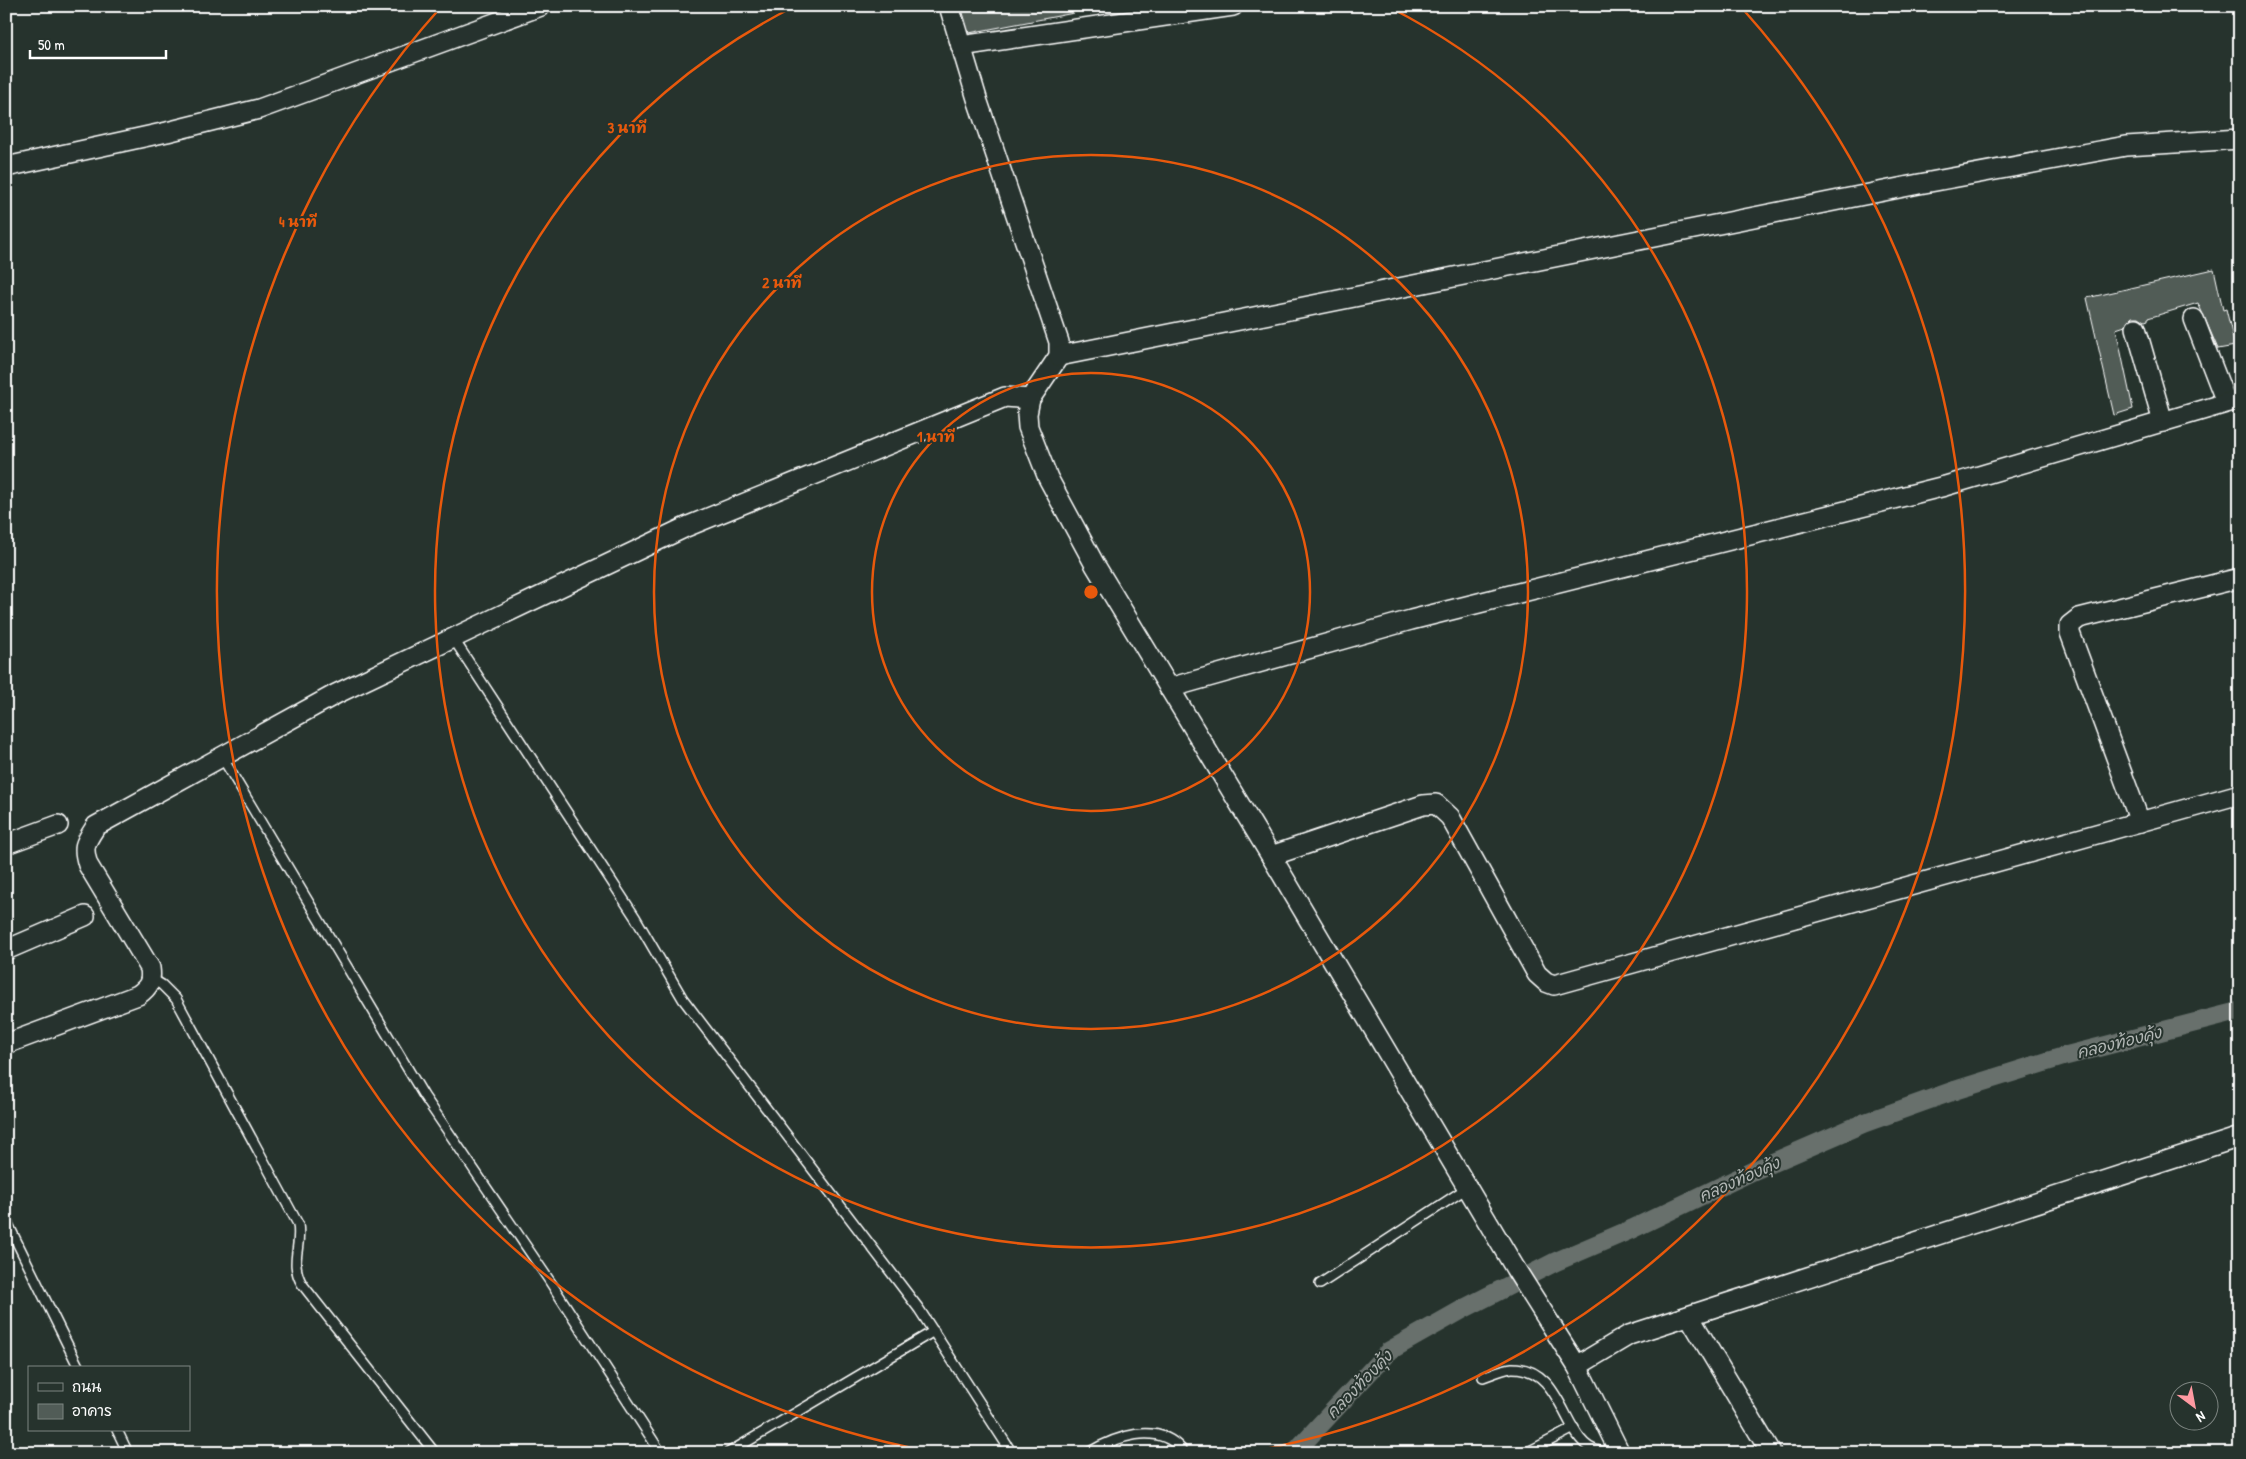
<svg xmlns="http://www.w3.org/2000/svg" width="2246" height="1459" font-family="'Patrick Hand','Playpen Sans Thai',sans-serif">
	<rect width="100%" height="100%" fill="#26332d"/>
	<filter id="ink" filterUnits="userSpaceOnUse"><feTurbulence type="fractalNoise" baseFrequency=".02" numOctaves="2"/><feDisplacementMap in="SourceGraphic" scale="10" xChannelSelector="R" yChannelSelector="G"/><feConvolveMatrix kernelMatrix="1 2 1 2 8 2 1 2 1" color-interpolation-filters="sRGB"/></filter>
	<g filter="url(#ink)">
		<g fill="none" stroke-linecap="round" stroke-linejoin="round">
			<path stroke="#67706c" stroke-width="19" d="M1294,1453L1389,1351L1465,1308L1555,1262L1632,1229L1753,1171L1864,1123L1956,1090L2065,1056L2240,1011"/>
		</g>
		<g fill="#515c57" stroke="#fff">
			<path d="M961,6H1073L1074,13L969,33Z"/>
			<path d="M2214,269L2223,310L2226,309L2235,346L2218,349L2198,303L2148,318V320L2145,321L2139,317H2132L2128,321L2125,326L2116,329L2133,409L2114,415L2087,298Z"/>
		</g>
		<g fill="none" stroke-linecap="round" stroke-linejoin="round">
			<g stroke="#fff" stroke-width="12">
				<g id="lane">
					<path d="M453,638L635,917L683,999L919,1309L1012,1453"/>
					<path d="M222,757L424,1096L549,1280L661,1453"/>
					<path d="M152,979L162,985L176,999L298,1224C302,1248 289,1262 302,1284L435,1453"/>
					<path d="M6,1220L79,1368"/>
					<path d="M1320,1284L1467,1188"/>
					<path d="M1483,1377C1492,1374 1502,1369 1512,1368C1565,1367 1563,1445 1599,1451C1605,1452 1613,1450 1618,1449"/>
					<path d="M117,1430L128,1453"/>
					<path d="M728,1453L934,1331"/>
					<path d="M1088,1453C1115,1437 1157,1421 1181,1449"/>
					<path d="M1526,1453L1574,1428"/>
				</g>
			</g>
			<g stroke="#fff" stroke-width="22">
				<g id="street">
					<path d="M949,6L978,102L1059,342V356L1030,399L1027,414L1028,427L1048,478L1095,565L1271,856L1515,1268L1577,1366L1620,1453"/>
					<path d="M961,46L1233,6"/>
					<path d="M6,167L167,132L259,109L541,6"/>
					<path d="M2194,319L2226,402"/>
					<path d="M2136,328L2163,422"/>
					<path d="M1059,356L1919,184L2126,146L2240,139"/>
					<path d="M1169,688L1411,620L1945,486L2240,399"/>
					<path d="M2140,822L2070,633V625L2079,618L2240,578"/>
					<path d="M6,844L58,825"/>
					<path d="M1271,856L1423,805L1436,804L1450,817L1537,974L1546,982L1554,985L2240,794"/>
					<path d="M6,950L85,916"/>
					<path d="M6,1044L138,995C149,987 152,982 150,968L88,865C82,846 85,843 96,826L336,694L686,527L1005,397L1030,399"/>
					<path d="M1689,1316L1771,1453"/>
					<path d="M1577,1366L1629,1335L2240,1137"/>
				</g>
			</g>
			<use href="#lane" stroke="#26332d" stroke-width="9"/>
			<use href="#street" stroke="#26332d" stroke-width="19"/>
		</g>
	</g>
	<g fill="none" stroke="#e8590c" stroke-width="2.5">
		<circle cx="1091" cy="592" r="219"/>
		<circle cx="1091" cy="592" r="437"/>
		<path d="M1389 7A656 656 0 1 1 793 7"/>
		<path d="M932 1452A875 875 0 0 1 441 7M1741 7A875 875 0 0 1 1250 1452"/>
	</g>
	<g text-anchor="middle" stroke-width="4" stroke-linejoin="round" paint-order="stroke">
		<g font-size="16" font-style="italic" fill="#b3b8b6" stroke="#26332d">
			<text transform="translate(2119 1042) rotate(-14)" y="6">คลองท้องคุ้ง</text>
			<text transform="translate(1739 1179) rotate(-24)" y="6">คลองท้องคุ้ง</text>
			<text transform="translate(1359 1384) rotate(-46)" y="6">คลองท้องคุ้ง</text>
		</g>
	</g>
	<circle cx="1091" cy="592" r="8" fill="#e8590c" stroke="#26332d" stroke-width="2.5"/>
	<g font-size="15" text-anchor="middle" font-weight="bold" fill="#e8590c" stroke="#26332d" stroke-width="4" stroke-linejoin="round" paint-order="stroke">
		<text x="627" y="133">3 นาที</text>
		<text x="298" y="227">4 นาที</text>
		<text x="782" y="288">2 นาที</text>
		<text x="936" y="442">1 นาที</text>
	</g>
	<rect width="2246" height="1459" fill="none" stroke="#26332d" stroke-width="25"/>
	<rect x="12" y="12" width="2221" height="1434" fill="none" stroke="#fff" stroke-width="2" filter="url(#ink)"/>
	<rect x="28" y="1366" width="162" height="65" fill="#26332d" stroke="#7d8581"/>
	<rect x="38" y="1383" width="25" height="8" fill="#26332d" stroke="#7d8581"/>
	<text x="72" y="1392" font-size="15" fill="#ffffff">ถนน</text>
	<rect x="38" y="1404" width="25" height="15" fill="#515c57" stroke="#7d8581"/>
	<text x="72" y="1416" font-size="15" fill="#ffffff">อาคาร</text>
	<g transform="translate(2194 1406) rotate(148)"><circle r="24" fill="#26332d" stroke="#7d8581"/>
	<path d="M0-4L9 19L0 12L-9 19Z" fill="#ff9aa2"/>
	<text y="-8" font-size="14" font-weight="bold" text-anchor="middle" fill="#ffffff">N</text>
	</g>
	<path d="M30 50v8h136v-8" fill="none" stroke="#ffffff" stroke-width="2.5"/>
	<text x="38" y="50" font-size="15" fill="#ffffff" stroke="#26332d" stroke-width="4" paint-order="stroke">50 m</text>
</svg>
